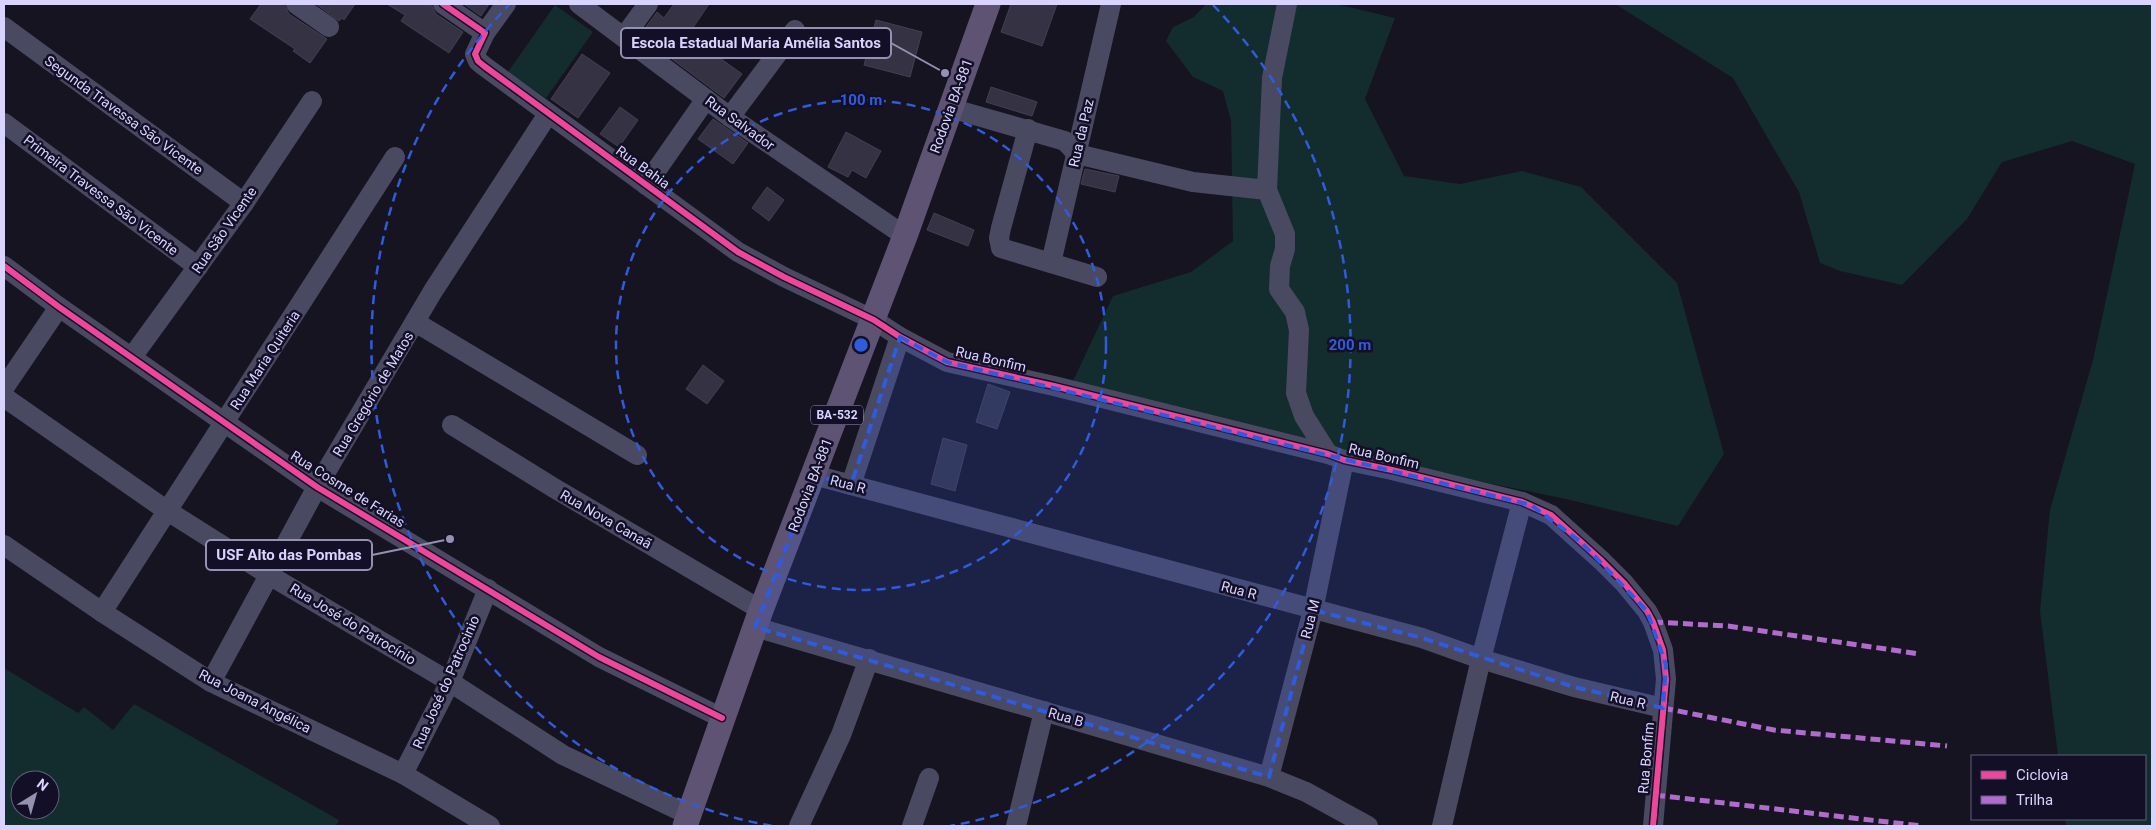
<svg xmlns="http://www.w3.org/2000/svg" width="2156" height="830" font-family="Roboto,sans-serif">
	<rect width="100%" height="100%" fill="#161421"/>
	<g fill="#132c2d" fill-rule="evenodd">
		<path d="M1206,4H1336L1395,18L1365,99L1404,176L1460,184L1522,171L1581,187L1677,283L1724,454L1678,526L1566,499L1362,457L1073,381L1113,296L1191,272L1233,241L1231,121L1223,91L1193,77L1166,41L1173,27L1194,17Z"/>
		<path d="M1615,4H2152V826H2066L2065,819H2145V756H2058L2040,611L2050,510L2093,360L2135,164L2072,141L2002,162L1967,219L1902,285L1840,271L1820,263L1799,192L1733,78Z"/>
		<path d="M555,5L593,32L546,98L508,72Z"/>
		<path d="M4,668L78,713L84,707L113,730L134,704L339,820L336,826H4ZM20,780H50V810H20Z"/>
	</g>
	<g fill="#343243" stroke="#433f54">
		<path d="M261,4H284L289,14L327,39L310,63L293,51L295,49L250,19Z"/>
		<path d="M316,4H355L344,20L342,18L339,21Z"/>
		<path d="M387,4H431L436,14L463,32L449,53L401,21L405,15Z"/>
		<path d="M464,4H489L481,16Z"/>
		<path d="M674,4H709L688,35L742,74L724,98L640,35L657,12L664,18Z"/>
		<path d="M1011,4H1057L1042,46L1001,32Z"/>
		<path d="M876,20L922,32L910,77L864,65Z"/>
		<path d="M582,54L610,73L578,118L551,99Z"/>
		<path d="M991,87L1037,102L1032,116L986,102Z"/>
		<path d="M620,107L638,120L619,147L600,134Z"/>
		<path d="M713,119L748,143L733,164L698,139Z"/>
		<path d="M846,132L881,151L866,178L852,170L848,177L828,167Z"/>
		<path d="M1085,169L1119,176L1115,192L1081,184Z"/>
		<path d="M767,187L784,200L769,221L752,208Z"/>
		<path d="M934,213L974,230L968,246L927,230Z"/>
		<path d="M703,365L724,381L707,404L686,389Z"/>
		<path d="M988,384L1010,392L997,429L976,422Z"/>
		<path d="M943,438L967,445L955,491L931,484Z"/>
	</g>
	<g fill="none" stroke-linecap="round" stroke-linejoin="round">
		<g stroke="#4a4962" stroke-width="20">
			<path d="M296,4L329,27"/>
			<path d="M443,4L485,33L475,54L478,61L484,66L738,252L784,277L874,320L900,337L947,362L1054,386L1328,454L1344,460L1392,470L1522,502L1551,515L1602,561L1624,583L1647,611L1653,622L1663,650L1666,679L1653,826"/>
			<path d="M579,4L730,117L905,236"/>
			<path d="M1287,4L1272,78L1267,190L1285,234V249L1280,266L1279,289L1295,312L1299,330L1296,393L1304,416L1328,454"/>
			<path d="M4,27L244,203"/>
			<path d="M485,33L506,4"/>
			<path d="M624,37L648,4"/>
			<path d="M950,108L1065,141L1077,154L1193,182L1267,190"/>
			<path d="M730,117L795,30"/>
			<path d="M4,123L198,267"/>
			<path d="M1028,129L1001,228L999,238L1001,248L1097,277"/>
			<path d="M646,185L706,99"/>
			<path d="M1051,263L1111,4"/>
			<path d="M4,266L59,307L317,487L599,657L722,718"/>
			<path d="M415,322L637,455"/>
			<path d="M132,357L244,203L312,101"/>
			<path d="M4,388L59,307"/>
			<path d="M4,397L166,510L269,575L450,682L563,755L689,815"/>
			<path d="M452,425L554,488L761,610"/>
			<path d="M814,475L1422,638L1481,659L1574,687L1663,708"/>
			<path d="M851,485L900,337"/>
			<path d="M4,545L102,612L211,682L403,774L490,826"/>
			<path d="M102,612L395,157"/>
			<path d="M755,627L1269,777L1306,792L1368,826"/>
			<path d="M211,682L317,487L433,291L548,114"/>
			<path d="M403,774L450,682L488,589"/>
			<path d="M1269,777L1313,610L1344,460"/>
			<path d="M799,826L841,735L869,659"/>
			<path d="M912,826L929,778"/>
			<path d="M1016,826L1044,711"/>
			<path d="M1442,826L1481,659L1522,502"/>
		</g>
		<path stroke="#5e5373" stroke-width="25" d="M685,826L761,610L905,236L988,4"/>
		<g stroke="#b06ccc" stroke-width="5" stroke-dasharray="10 5" stroke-linecap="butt">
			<path d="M1653,622L1728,626L1920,654"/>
			<path d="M1663,708L1774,730L1947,746"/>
			<path d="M1655,795L1922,826"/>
		</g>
		<g stroke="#130f26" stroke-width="9">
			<g id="cycleway">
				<path d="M443,4L485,33L475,54L478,61L484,66L738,252L784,277L874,320L900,337L947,362L1054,386L1328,454L1344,460L1392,470L1522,502L1551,515L1602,561L1624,583L1647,611L1653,622L1663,650L1666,679L1653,826"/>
				<path d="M4,266L59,307L317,487L599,657L722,718"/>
			</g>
		</g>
		<use href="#cycleway" stroke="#ed469a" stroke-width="6"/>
	</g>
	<path fill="#305bdc" fill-opacity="0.2" stroke="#305bdc" stroke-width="4" stroke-dasharray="10 6" stroke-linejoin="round" d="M900,337L947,362L1531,505L1581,542L1647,611L1666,665L1663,708L1574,687L1422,638L1313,610L1269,777L755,627L814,475L851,485Z"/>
	<g fill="none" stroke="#305bdc" stroke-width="2.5" stroke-dasharray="9 6">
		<circle cx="861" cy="345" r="245"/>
		<path d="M772 826A489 489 0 0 1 509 5M1213 5A489 489 0 0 1 950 826"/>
	</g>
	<g text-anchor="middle" stroke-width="5" stroke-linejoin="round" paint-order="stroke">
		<rect fill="#130f26" stroke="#9e99be" stroke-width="1" x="811" y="405.5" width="52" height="19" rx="4"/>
		<g font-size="12" font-weight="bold" fill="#d9d4ff">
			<text x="837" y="419">BA-532</text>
		</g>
		<g font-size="14" fill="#d9d4ff" stroke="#130f26">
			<text transform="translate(951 106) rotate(-70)" y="5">Rodovia BA-881</text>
			<text transform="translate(124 115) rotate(36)" y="5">Segunda Travessa São Vicente</text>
			<text transform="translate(740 123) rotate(36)" y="5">Rua Salvador</text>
			<text transform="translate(1081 133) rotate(-77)" y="5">Rua da Paz</text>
			<text transform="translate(643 167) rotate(36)" y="5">Rua Bahia</text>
			<text transform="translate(101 195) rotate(37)" y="5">Primeira Travessa São Vicente</text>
			<text transform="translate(224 230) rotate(-55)" y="5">Rua São Vicente</text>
			<text transform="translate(991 359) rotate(13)" y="5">Rua Bonfim</text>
			<text transform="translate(265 360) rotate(-57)" y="5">Rua Maria Quiteria</text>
			<text transform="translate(373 394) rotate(-59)" y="5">Rua Gregório de Matos</text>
			<text transform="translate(1384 456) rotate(13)" y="5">Rua Bonfim</text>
			<text transform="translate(848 484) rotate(15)" y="5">Rua R</text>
			<text transform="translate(810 485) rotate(-69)" y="5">Rodovia BA-881</text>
			<text transform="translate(348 489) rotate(32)" y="5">Rua Cosme de Farias</text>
			<text transform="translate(606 519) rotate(30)" y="5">Rua Nova Canaã</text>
			<text transform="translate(1239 590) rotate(15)" y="5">Rua R</text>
			<text transform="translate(1310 619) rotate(-76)" y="5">Rua M</text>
			<text transform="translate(353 624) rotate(31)" y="5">Rua José do Patrocínio</text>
			<text transform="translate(446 682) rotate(-66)" y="5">Rua José do Patrocinio</text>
			<text transform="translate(1628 700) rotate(13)" y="5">Rua R</text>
			<text transform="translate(255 701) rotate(27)" y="5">Rua Joana Angélica</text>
			<text transform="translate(1066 717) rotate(16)" y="5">Rua B</text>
			<text transform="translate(1646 758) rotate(-85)" y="5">Rua Bonfim</text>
		</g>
	</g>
	<circle cx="861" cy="345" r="8" fill="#305bdc" stroke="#130f26" stroke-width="2.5"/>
	<g font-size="15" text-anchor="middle" font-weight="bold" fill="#305bdc" stroke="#130f26" stroke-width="5" stroke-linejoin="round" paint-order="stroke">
		<text x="861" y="105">100 m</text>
		<text x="1350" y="350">200 m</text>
	</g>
	<path fill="none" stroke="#9591b1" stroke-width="2" d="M945 73L891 43M450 539L372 555"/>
	<g fill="#9591b1" stroke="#130f26" stroke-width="2">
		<circle cx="945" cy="73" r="5"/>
		<circle cx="450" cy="539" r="5"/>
	</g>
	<g fill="#130f26" stroke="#9591b1" stroke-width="2">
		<rect x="621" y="28" width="270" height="30" rx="5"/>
		<rect x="206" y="540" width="166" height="30" rx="5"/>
	</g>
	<g font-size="15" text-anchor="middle" font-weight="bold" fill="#d9d4ff">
		<text x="756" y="48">Escola Estadual Maria Amélia Santos</text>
		<text x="289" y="560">USF Alto das Pombas</text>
	</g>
	<rect width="2156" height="830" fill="none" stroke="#d9d4ff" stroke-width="10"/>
	<rect x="1971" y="755" width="175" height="65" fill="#130f26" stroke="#625e7d"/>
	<rect x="1981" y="771" width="25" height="8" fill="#ed469a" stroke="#625e7d"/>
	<text x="2016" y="780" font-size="15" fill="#d9d4ff">Ciclovia</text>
	<rect x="1981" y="796" width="25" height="8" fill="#b06ccc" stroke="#625e7d"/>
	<text x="2016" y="805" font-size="15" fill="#d9d4ff">Trilha</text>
	<g transform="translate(35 795) rotate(37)"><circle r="24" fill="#130f26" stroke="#625e7d"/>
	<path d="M0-4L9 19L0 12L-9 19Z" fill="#9591b1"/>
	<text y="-8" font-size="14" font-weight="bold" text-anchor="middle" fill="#d9d4ff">N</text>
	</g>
</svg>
